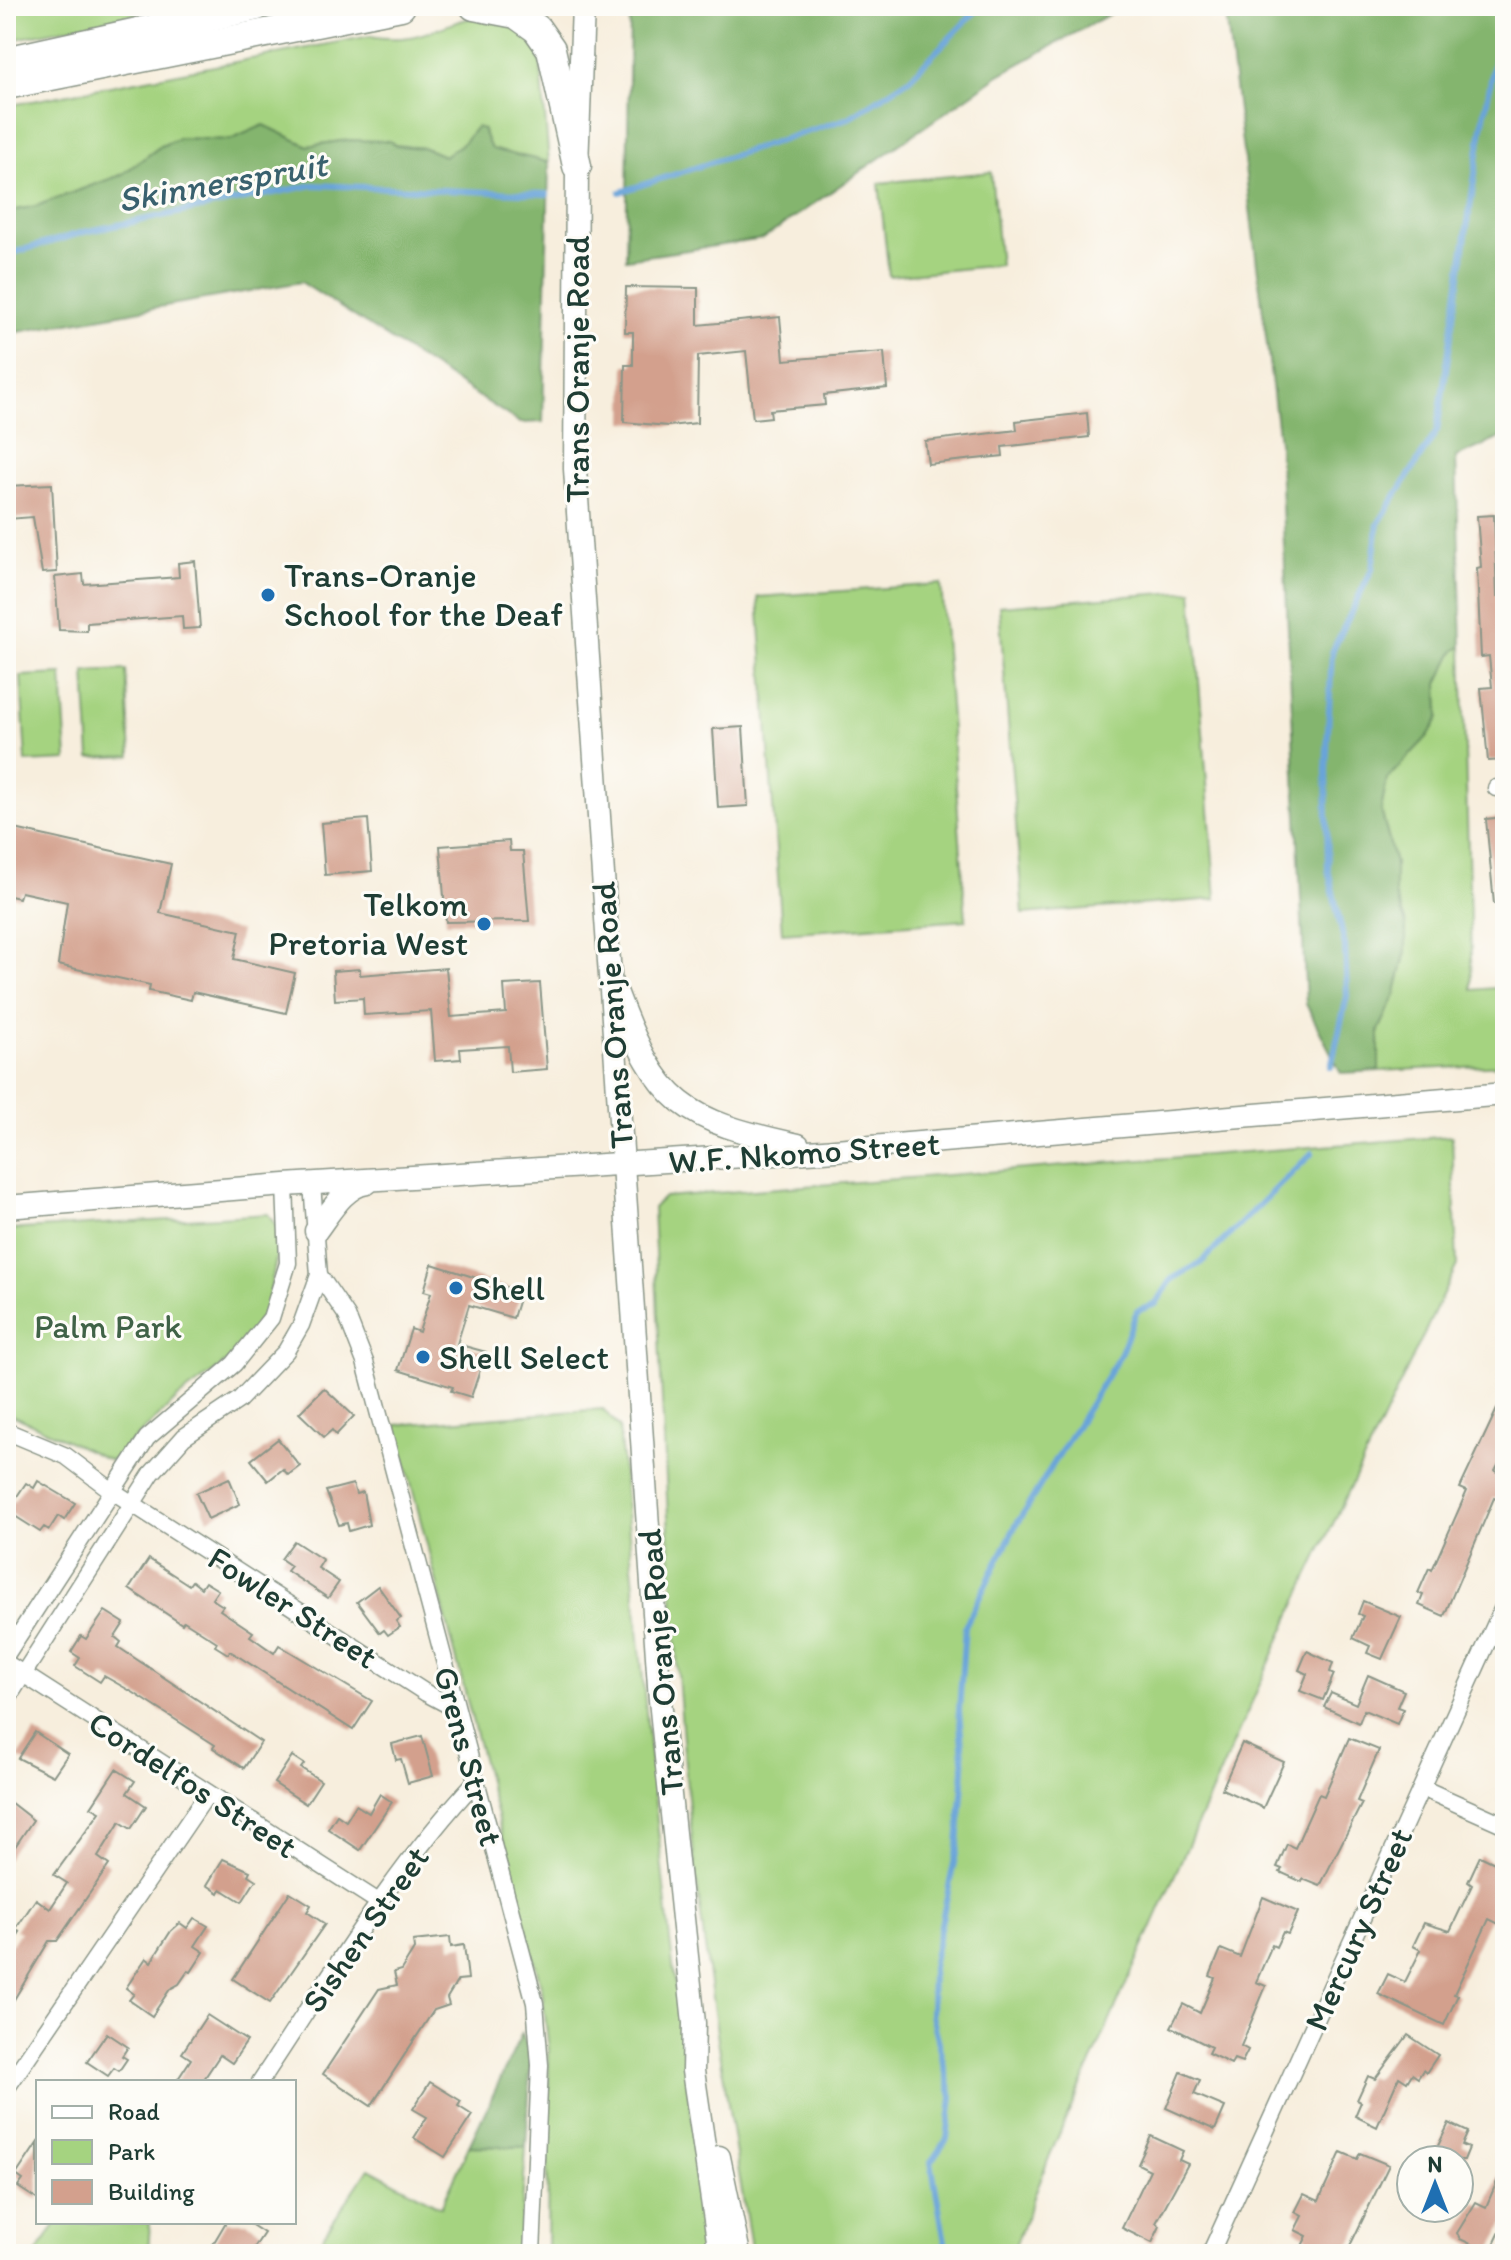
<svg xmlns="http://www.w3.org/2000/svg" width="1511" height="2260" font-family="Itim,sans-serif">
	<rect width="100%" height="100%" fill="#fdfcf7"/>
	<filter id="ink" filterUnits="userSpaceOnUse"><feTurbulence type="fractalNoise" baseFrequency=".0125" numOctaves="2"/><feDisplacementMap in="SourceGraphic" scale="16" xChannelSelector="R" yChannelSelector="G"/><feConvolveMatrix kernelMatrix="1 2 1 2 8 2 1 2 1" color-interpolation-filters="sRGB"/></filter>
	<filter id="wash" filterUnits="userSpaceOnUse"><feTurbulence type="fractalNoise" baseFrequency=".006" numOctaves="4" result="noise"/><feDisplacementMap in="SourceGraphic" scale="32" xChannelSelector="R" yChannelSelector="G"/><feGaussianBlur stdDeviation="1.8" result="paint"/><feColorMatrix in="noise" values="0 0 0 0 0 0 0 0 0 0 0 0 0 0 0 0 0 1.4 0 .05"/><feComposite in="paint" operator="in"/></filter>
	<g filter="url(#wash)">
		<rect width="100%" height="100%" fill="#f7eedd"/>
		<g fill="#a5d380" stroke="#62885a" stroke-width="2">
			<path d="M6,6H176L6,41Z"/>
			<path d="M478,16L520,29L540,56L549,163C538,158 494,152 491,148C487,143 485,134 483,129L444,156L425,148L347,140L308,146L264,125L230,140L180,138L161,146L121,175L36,206L6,212V106L370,36C418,45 434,26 478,16Z"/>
			<path d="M991,172L1000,265L889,276L879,183Z"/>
			<path d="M941,584L966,920L782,933L758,597Z"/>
			<path d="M1192,591L1216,899L1023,914L999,606Z"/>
			<path d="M1462,647L1472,990L1505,987V1065L1379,1071V1030L1395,996L1406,951V924L1395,895V864L1381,810L1387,779L1428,736L1439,717L1438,683L1454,650Z"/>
			<path d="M126,670L131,756L90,758L85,672Z"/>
			<path d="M62,674L67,760L26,762L21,676Z"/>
			<path d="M1452,1136L1457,1265L1308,1576L1050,2155L1012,2254H752C727,2099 701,1944 687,1787C670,1595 662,1401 653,1208L664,1197Z"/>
			<path d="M268,1214L281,1233L267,1307L252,1333L227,1362L178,1398L111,1461L6,1412V1230Z"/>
			<path d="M603,1409L619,1427C645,1703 669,1980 712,2254H547L549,2051L542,1990L396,1425Z"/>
			<path d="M469,2146L526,2147L519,2254H311L369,2168L441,2207Z"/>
			<path d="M57,2222H150L148,2254H36Z"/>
		</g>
		<g fill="#84b56e" stroke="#527951" stroke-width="2">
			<path d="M659,6H1124L999,75L763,239L626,259L630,14Z"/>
			<path d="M1225,6H1505V436L1456,457L1462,647L1454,651L1438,683L1439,717L1428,736L1387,779L1381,810L1395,864V895L1406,924V951L1395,996L1379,1030V1071L1341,1073L1306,1004L1279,442Z"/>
			<path d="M264,125L308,146L347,140L390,141L396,146L425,148L444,156L462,144L476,127L483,129C485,134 487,143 491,148C494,152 538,158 549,163L543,422L520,423L301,282L6,334V212L36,206L121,175L161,146L180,138L230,140Z"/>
			<path d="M522,2033L531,2056L526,2147L469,2146Z"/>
		</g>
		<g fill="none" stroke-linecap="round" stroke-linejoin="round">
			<g stroke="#69a4d9" stroke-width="6">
				<path d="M620,192L849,118L909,79L981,6"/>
				<path d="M6,255L84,232L313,185L547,194"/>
				<path d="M1331,1067L1347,996L1345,946L1328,869L1326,770L1332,652L1372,569L1378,524L1437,431L1482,127L1505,7"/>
				<path d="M947,2254L931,2162L947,2139L952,2097L931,2015L932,1967L958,1844L964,1769L959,1711L965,1626L1016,1525L1120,1355L1137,1311L1156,1304L1172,1279L1201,1263L1312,1153"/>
			</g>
		</g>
		<g id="blocks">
			<g fill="#d3a08d">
				<path d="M626,287L698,288V325L780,317L784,360L884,352L887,388L824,395L825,405L770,410L771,417L753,419L746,351L698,356L697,423L668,426L624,422L625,365H633V332H625Z"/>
				<path d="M1087,413L1089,437L1002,447L1003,456L928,464L925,441L1017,430L1016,421Z"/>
				<path d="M52,484L57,572L42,573L33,517L8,519L6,486Z"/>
				<path d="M1494,515L1497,596H1503L1505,623V760L1488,761L1481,688L1492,687L1489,656L1481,657L1477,568L1481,567L1477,516Z"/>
				<path d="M195,561L200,628L183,629L182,616L87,623V631L59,630L55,577L83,574L84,584L179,577L178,563Z"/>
				<path d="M743,727L748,806L718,808L713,729Z"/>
				<path d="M1505,817V904H1494L1486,819Z"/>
				<path d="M368,819L372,871L325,875L321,823Z"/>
				<path d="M6,827L171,864L160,913L240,931L234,959L295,973L286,1013L193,992L191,1000L149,991L150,985L58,965L67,902L21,892L19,898L6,895Z"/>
				<path d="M509,841L510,851H523L529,921L446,922L440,846Z"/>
				<path d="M446,968L451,1017L506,1013L504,985L540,983L547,1069L510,1072L508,1046L460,1049L461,1059L435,1061L431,1011L364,1015L363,998L335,1000L333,971L360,969V975Z"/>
				<path d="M432,1264L521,1292L513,1318L469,1305L457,1344L486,1352L471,1397L451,1391L453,1387L398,1370L411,1329L419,1332L431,1293L424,1291Z"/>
				<path d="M324,1388L354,1416L336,1435L332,1430L324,1437L299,1413Z"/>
				<path d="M1505,1392V1452L1495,1471L1505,1476V1482L1497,1499L1494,1498L1444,1616L1419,1605L1423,1595L1418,1593L1429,1568L1432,1570L1467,1491L1460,1488Z"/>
				<path d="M278,1439L300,1466L288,1475L283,1469L268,1481L251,1460Z"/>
				<path d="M229,1478L240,1504L208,1519L196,1493Z"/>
				<path d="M38,1481L75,1503L64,1520L58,1516L49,1530L44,1527L40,1532L7,1511L26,1483L34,1488Z"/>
				<path d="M353,1484L356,1494L363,1492L369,1525L349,1531L347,1523L339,1525L326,1491Z"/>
				<path d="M294,1541L323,1560L318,1568L339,1582L328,1598L287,1571L291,1566L281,1559Z"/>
				<path d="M149,1559L189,1585L192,1581L201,1588L205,1582L218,1590L212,1599L223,1606L220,1610L253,1632L250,1636L274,1653L279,1645L372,1701L353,1730L230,1651L228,1654L215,1646L217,1642L184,1621L182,1624L129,1589Z"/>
				<path d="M378,1586L401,1618L396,1621L400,1627L388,1635L384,1630L380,1633L357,1602Z"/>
				<path d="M1363,1601L1401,1617L1382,1659L1367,1653L1370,1646L1353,1638L1363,1616L1358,1614Z"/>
				<path d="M105,1611L124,1623L115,1637L121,1642L118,1647L261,1742L244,1768L213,1748L215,1745L134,1693L104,1676L100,1682L75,1666L80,1658L71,1652L81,1636L86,1639Z"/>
				<path d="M1307,1651L1333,1663L1330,1672L1334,1674L1323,1700L1300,1691L1307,1674L1299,1670Z"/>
				<path d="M1368,1675L1404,1691L1397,1707L1403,1709L1397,1724L1364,1710L1359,1723L1324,1707L1331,1693L1356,1704Z"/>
				<path d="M35,1732L68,1754L53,1776L18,1758Z"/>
				<path d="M422,1736L433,1776L408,1783L401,1759L396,1760L392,1744Z"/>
				<path d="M1349,1738L1379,1750L1357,1801L1362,1803L1320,1886L1303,1879L1302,1882L1280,1872L1282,1869L1277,1867L1287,1844L1295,1848L1319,1794L1324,1796Z"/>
				<path d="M1242,1743L1284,1762L1263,1808L1222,1789Z"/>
				<path d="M292,1756L304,1764L301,1768L321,1781L306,1804L274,1783Z"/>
				<path d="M116,1769L135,1781L127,1793L146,1806L131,1829L120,1822L98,1857L109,1865L57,1941H49L6,2013V1953L20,1932L15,1930L36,1899L50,1909L67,1883L54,1875L100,1812L91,1807Z"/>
				<path d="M380,1794L392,1802L360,1850L328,1829L337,1815L346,1821L356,1805L369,1813Z"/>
				<path d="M6,1799L33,1820L6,1860Z"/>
				<path d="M1480,1856L1505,1868V1927L1489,1919L1454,1994L1458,1995L1444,2025L1378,1994L1388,1974L1405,1982L1421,1950L1413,1946L1424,1923L1450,1931L1472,1885L1468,1882Z"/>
				<path d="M223,1859L250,1871L248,1875L256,1880L242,1902L221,1889L219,1893L207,1885Z"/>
				<path d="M290,1892L311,1905L307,1912L325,1924L270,2003L233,1979Z"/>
				<path d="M1263,1897L1298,1912L1288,1934L1283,1932L1276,1947L1272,1945L1256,1982L1266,1986L1241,2046L1248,2050L1242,2062L1234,2059L1231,2064L1208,2053L1211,2047L1171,2027L1183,2004L1200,2013L1215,1978L1210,1976L1221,1949L1240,1957Z"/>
				<path d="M194,1918L208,1926L195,1946L204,1952L191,1972L188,1971L179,1984L170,1989L152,2016L129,2000L134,1994L126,1988L146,1958L151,1962L171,1931L180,1923L187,1928Z"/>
				<path d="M450,1937L451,1947L464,1945L468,1979L458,1980L447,1998L449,2005L434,2010L371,2106L323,2074L379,1989L397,1985L394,1972L401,1970L414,1949L413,1941Z"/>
				<path d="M207,2015L247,2041L232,2063L220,2055L202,2082H176L191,2059L182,2053Z"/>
				<path d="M107,2033L128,2047L122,2056L127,2059L119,2071L114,2068L108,2076L87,2062Z"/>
				<path d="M1408,2035L1438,2055L1426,2073L1423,2070L1418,2078L1412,2074L1407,2082L1399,2077L1377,2127L1355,2116L1361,2102L1357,2100L1368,2076L1375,2079Z"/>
				<path d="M1181,2072L1200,2080L1194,2094L1225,2107L1215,2130L1166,2108Z"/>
				<path d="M430,2082L461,2101L458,2106L472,2115L445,2157L414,2138L427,2117L413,2109Z"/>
				<path d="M1449,2123L1468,2132L1462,2145L1469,2148L1464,2160H1442L1433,2156Z"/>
				<path d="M1151,2136L1183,2151L1179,2160L1188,2164L1156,2223L1160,2226L1152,2243L1122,2228L1150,2170L1138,2164Z"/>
				<path d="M38,2142V2200L18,2187L23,2180L16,2175Z"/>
				<path d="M1341,2152L1357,2159L1360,2153L1389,2165L1346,2254H1298L1307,2236L1295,2230L1302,2216L1295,2212L1304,2194L1319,2201Z"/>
				<path d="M1505,2163V2221L1490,2253L1460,2239L1457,2233L1476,2202L1486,2207Z"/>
				<path d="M226,2222H247L264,2233L250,2254H207Z"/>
			</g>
		</g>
	</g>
	<g filter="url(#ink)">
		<use href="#blocks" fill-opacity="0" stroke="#8b9688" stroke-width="2"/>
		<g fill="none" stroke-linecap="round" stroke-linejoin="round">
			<g stroke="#8b9688" stroke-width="19">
				<g id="street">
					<path d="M1496,788H1505"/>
					<path d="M319,1275L347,1316L365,1362L535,2003L540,2065L532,2254"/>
					<path d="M6,1431L66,1456L111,1490L426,1693L456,1709"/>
					<path d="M6,1655L147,1438L234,1364L271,1318L288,1263L285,1185"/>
					<path d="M6,1663L380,1903"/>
					<path d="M6,1701L152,1473L184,1437L239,1400L286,1351L301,1325L319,1275L312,1184"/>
					<path d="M1422,1788L1505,1825"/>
					<path d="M260,2082C328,1980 392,1871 476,1781"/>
					<path d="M6,2089L208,1793"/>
					<path d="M1210,2254L1505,1603"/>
				</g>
			</g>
			<g stroke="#8b9688" stroke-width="25">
				<g id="secondary">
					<path d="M583,6L577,166L575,469L660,1700L694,2023L693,2071L720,2254"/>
					<path d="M617,994C659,1105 683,1120 798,1145"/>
					<path d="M6,1207L285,1185L823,1151L1505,1094"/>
					<path d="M316,1231C329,1214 344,1186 367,1183"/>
					<path d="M719,2157L739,2254"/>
				</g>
			</g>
			<g stroke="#8b9688" stroke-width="31">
				<g id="highway">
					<path d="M474,6L516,14L537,29L551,49L577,166"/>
					<path d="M6,61L257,6"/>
					<path d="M6,85L401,6"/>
				</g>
			</g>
			<use href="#street" stroke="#fff" stroke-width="16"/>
			<use href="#secondary" stroke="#fff" stroke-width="22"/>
			<use href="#highway" stroke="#fff" stroke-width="28"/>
		</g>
	</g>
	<g fill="#1f6fb2" stroke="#fdfcf7" stroke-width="3">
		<circle cx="268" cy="595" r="8"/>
		<circle cx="484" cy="924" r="8"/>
		<circle cx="456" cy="1288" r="8"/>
		<circle cx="423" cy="1357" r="8"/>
	</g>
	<g text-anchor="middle" stroke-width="6" stroke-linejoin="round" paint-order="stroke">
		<g font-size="34" fill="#1f3d34" stroke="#fdfcf7">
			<text transform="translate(577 369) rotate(-90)" y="12">Trans Oranje Road</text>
			<text transform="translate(612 1015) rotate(-94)" y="12">Trans Oranje Road</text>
			<text transform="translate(804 1152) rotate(-4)" y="12">W.F. Nkomo Street</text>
			<text transform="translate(293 1607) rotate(33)" y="12">Fowler Street</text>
			<text transform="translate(660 1662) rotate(-95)" y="12">Trans Oranje Road</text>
			<text transform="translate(469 1756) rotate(75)" y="12">Grens Street</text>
			<text transform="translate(193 1784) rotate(33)" y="12">Cordelfos Street</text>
			<text transform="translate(365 1929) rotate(-55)" y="12">Sishen Street</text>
			<text transform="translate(1358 1929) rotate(-66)" y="12">Mercury Street</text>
		</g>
		<g font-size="34" fill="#1f3d34" stroke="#fdfcf7" text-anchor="start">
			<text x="284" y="587">Trans-Oranje<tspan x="284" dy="39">School for the Deaf</tspan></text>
			<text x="468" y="916" text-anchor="end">Telkom<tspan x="468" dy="39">Pretoria West</tspan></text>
			<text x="472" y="1300">Shell</text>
			<text x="439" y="1369">Shell Select</text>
		</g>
		<g font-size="34" fill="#406247" stroke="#fdfcf7">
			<text x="108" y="1338">Palm Park</text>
		</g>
		<g font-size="36" font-style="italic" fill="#39616e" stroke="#fdfcf7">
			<text transform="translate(222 181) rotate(-10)" y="13">Skinnerspruit</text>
		</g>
	</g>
	<rect width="1511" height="2260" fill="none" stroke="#fdfcf7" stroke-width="32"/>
	<rect x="36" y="2080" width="260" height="144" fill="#fdfcf7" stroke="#a4b0a9" stroke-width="2"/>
	<rect x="52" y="2106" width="40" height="12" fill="#ffffff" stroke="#a4b0a9" stroke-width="2"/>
	<text x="108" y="2120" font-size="24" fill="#1f3d34">Road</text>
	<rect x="52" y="2140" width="40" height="24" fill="#a5d380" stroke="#a4b0a9" stroke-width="2"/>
	<text x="108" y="2160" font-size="24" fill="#1f3d34">Park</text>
	<rect x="52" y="2180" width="40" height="24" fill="#d3a08d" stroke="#a4b0a9" stroke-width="2"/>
	<text x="108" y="2200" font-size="24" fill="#1f3d34">Building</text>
	<g transform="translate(1435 2184)"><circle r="38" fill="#fdfcf7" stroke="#a4b0a9" stroke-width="2"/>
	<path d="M0-6L14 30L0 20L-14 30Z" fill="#1f6fb2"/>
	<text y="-12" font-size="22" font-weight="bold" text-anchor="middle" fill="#1f3d34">N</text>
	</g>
</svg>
